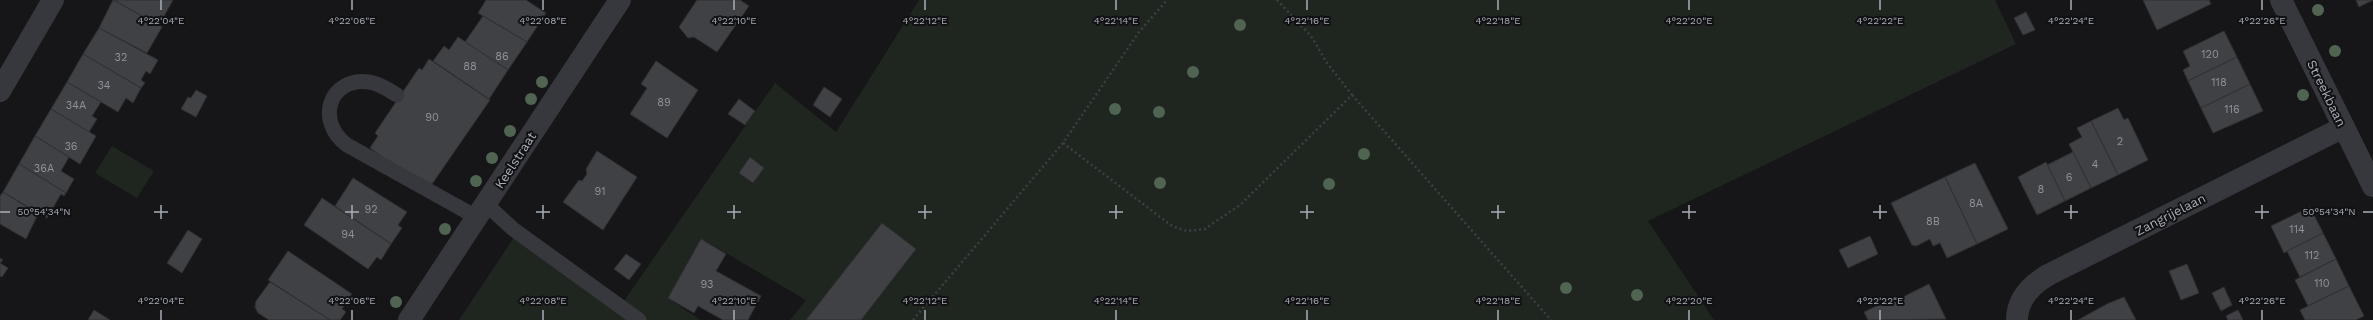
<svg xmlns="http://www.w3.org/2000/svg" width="2373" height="320" font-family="'Work Sans',sans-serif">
	<rect width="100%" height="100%" fill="#161618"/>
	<g fill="#1e261f">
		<path d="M919,0H1995L2016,44L1648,221L1714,320H790L806,300L707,242L672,301L700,320H459L517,233L617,311L775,83L836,132Z"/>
		<path d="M112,146L154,171L137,198L95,173Z"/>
	</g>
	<g fill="#404145" stroke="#303034">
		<path d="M113,0H173L159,25Z"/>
		<path d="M113,0L162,27L147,53L99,28Z"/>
		<path d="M486,0H526L546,13L527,42L478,13Z"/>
		<path d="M697,0H740L749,6L717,52L694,37L688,38L679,27Z"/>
		<path d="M2143,0H2209L2211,4L2157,30Z"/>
		<path d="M2356,0H2373L2359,7Z"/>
		<path d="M2026,12L2035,30L2023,35L2014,18Z"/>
		<path d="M483,16L527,42L508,70L465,42Z"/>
		<path d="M99,28L158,60L150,74L146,71L141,80L145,83L141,88L83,54Z"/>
		<path d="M2224,31L2237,57L2188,81L2183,70L2190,66L2183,51Z"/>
		<path d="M458,37L508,70L489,99L433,61L444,46L449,50Z"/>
		<path d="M83,54L141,88L133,103L126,98L118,112L67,82Z"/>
		<path d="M2237,57L2250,84L2201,108L2188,81Z"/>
		<path d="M429,59L490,100L432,184L391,163L370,148L378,136L375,133L419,68L422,70Z"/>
		<path d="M656,61L698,90L667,138L630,114L647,88L641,84Z"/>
		<path d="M67,82L101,102L92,116L97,119L89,132L51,109Z"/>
		<path d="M2250,84L2263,111L2213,133L2201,108Z"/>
		<path d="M824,87L842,99L830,117L813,105Z"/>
		<path d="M196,90L207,96L196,117L181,109L188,97L191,98Z"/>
		<path d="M739,99L755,111L745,125L728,114Z"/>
		<path d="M2118,108L2124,120L2128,118L2148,160L2118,175L2091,121Z"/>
		<path d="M51,109L96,136L80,164L35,136Z"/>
		<path d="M2091,121L2118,175L2091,188L2069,144L2082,137L2077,128Z"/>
		<path d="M35,136L69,157L61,171L74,179L66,193L19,164Z"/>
		<path d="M597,151L637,177L603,230L563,202L579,180L582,181L587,174L586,169Z"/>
		<path d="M2073,152L2091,188L2065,201L2047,165Z"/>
		<path d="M750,157L764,168L753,183L739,173Z"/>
		<path d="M2046,162L2065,201L2037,215L2018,177Z"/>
		<path d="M1975,163L2008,229L1977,244L1945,177Z"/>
		<path d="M19,164L66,193L64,196L61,194L47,218L3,192Z"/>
		<path d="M1945,177L1977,244L1947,258L1940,243L1933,246L1930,239L1916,246L1912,245L1891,203Z"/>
		<path d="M353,178L407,212L398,225L402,228L391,244L335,206Z"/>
		<path d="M3,192L38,214L26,239L0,224V196Z"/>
		<path d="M322,198L391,244L381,260L377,257L368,269L304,225Z"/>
		<path d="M2310,207L2323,233L2284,253L2271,226Z"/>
		<path d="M882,223L916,249L861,320H806Z"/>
		<path d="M188,230L202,239L182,273L167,263Z"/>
		<path d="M2323,233L2336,259L2300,277L2287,251Z"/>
		<path d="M1870,236L1878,254L1848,268L1839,250Z"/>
		<path d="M701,239L726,254L716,271L761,296L748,320H723L698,306L694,313L668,298Z"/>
		<path d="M288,251L352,294L342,309L346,312L340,320H330L268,280Z"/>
		<path d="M626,254L641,264L629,280L614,269Z"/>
		<path d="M0,258L3,260L0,263L8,268L2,277L0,276Z"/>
		<path d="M2336,259L2349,286L2308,306L2295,280Z"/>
		<path d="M2187,264L2199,293L2181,300L2169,271Z"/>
		<path d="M270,282L330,320H269L258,313L255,307L256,301Z"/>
		<path d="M1929,284L1946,319L1868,320L1864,312L1883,303L1885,306Z"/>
		<path d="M2349,286L2364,316L2356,320H2305L2300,310Z"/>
		<path d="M2224,287L2232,305L2221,311L2212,293Z"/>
		<path d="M2124,297L2136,320H2078L2107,304Z"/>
		<path d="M94,310L110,320H88Z"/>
		<path d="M2238,310L2243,320H2228L2226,316Z"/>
	</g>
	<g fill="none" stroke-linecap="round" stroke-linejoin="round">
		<g stroke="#3d3f44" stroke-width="2.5" stroke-dasharray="2 3" stroke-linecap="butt">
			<path d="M1352,95L1551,320"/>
			<path d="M1063,143L1172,226L1187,231L1205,229L1218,220L1240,205L1352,95L1327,63L1311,36L1277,0"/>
			<path d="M913,320L1063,143L1139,32L1167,0"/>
		</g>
		<g stroke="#37383d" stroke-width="15">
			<path d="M397,95C389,90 379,83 369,82C329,77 315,121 347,145L478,218"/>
			<path d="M487,205L513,229L639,320"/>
		</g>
		<g stroke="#37383d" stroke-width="22">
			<path d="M0,91L53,0"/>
			<path d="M409,320L620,0"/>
			<path d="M2017,320C2017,299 2031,285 2048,275L2344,127"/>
		</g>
		<path stroke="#37383d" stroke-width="22" d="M2281,0L2373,186"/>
	</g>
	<g fill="#506452">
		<circle cx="2318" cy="10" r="6"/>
		<circle cx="1240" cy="25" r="6"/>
		<circle cx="2335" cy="51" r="6"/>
		<circle cx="1193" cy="72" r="6"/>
		<circle cx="542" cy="82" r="6"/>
		<circle cx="2303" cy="95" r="6"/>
		<circle cx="531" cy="99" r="6"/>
		<circle cx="1115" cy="109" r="6"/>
		<circle cx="1159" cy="112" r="6"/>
		<circle cx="510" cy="131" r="6"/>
		<circle cx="1364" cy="154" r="6"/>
		<circle cx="492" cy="158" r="6"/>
		<circle cx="476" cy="181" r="6"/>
		<circle cx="1160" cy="183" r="6"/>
		<circle cx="1329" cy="184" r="6"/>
		<circle cx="445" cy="229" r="6"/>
		<circle cx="1566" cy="288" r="6"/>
		<circle cx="1637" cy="295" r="6"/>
		<circle cx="396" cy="302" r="6"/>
	</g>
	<path fill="none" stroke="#a8adb8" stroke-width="1.5" d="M161,0V10M352,0V10M543,0V10M734,0V10M925,0V10M1116,0V10M1307,0V10M1498,0V10M1689,0V10M1880,0V10M2071,0V10M2262,0V10M161,205V219M352,205V219M543,205V219M734,205V219M925,205V219M1116,205V219M1307,205V219M1498,205V219M1689,205V219M1880,205V219M2071,205V219M2262,205V219M0,212H10M154,212H168M345,212H359M536,212H550M727,212H741M918,212H932M1109,212H1123M1300,212H1314M1491,212H1505M1682,212H1696M1873,212H1887M2064,212H2078M2255,212H2269M2363,212H2373M161,310V320M352,310V320M543,310V320M734,310V320M925,310V320M1116,310V320M1307,310V320M1498,310V320M1689,310V320M1880,310V320M2071,310V320M2262,310V320"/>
	<g text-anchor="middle" stroke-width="4" stroke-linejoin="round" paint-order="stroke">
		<g font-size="11" fill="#8e929b">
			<text x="2210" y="58">120</text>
			<text x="502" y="60">86</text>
			<text x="121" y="61">32</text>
			<text x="470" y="70">88</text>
			<text x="2219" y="86">118</text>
			<text x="104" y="89">34</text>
			<text x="664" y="106">89</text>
			<text x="76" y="109">34A</text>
			<text x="2232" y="113">116</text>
			<text x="432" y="121">90</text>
			<text x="2120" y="145">2</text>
			<text x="71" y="150">36</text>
			<text x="2095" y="168">4</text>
			<text x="44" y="172">36A</text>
			<text x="2069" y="181">6</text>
			<text x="2041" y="193">8</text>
			<text x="600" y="195">91</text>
			<text x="1976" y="207">8A</text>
			<text x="371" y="213">92</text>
			<text x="1933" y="225">8B</text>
			<text x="2297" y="233">114</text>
			<text x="348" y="238">94</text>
			<text x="2312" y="259">112</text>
			<text x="2322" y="287">110</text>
			<text x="707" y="288">93</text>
		</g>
		<g font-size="13" fill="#a8adb8" stroke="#111113">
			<text transform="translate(2327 93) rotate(64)" y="5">Streekbaan</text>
			<text transform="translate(515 160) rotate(-57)" y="5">Keelstraat</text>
			<text transform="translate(2170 214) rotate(-27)" y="5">Zangrijelaan</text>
		</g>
	</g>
	<g font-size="10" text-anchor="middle" fill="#a8adb8" stroke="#111113" stroke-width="4" stroke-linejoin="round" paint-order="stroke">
		<text x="161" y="24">4°22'04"E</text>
		<text x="352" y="24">4°22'06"E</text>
		<text x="543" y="24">4°22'08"E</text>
		<text x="734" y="24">4°22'10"E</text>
		<text x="925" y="24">4°22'12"E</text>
		<text x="1116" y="24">4°22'14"E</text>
		<text x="1307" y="24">4°22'16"E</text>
		<text x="1498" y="24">4°22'18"E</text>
		<text x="1689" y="24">4°22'20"E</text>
		<text x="1880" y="24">4°22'22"E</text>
		<text x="2071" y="24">4°22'24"E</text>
		<text x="2262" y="24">4°22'26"E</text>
		<text x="44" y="215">50°54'34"N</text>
		<text x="2329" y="215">50°54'34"N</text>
		<text x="161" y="304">4°22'04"E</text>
		<text x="352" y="304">4°22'06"E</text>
		<text x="543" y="304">4°22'08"E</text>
		<text x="734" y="304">4°22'10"E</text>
		<text x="925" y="304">4°22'12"E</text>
		<text x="1116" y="304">4°22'14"E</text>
		<text x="1307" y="304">4°22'16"E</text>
		<text x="1498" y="304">4°22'18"E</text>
		<text x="1689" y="304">4°22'20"E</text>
		<text x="1880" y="304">4°22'22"E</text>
		<text x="2071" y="304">4°22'24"E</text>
		<text x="2262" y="304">4°22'26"E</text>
	</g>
</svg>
